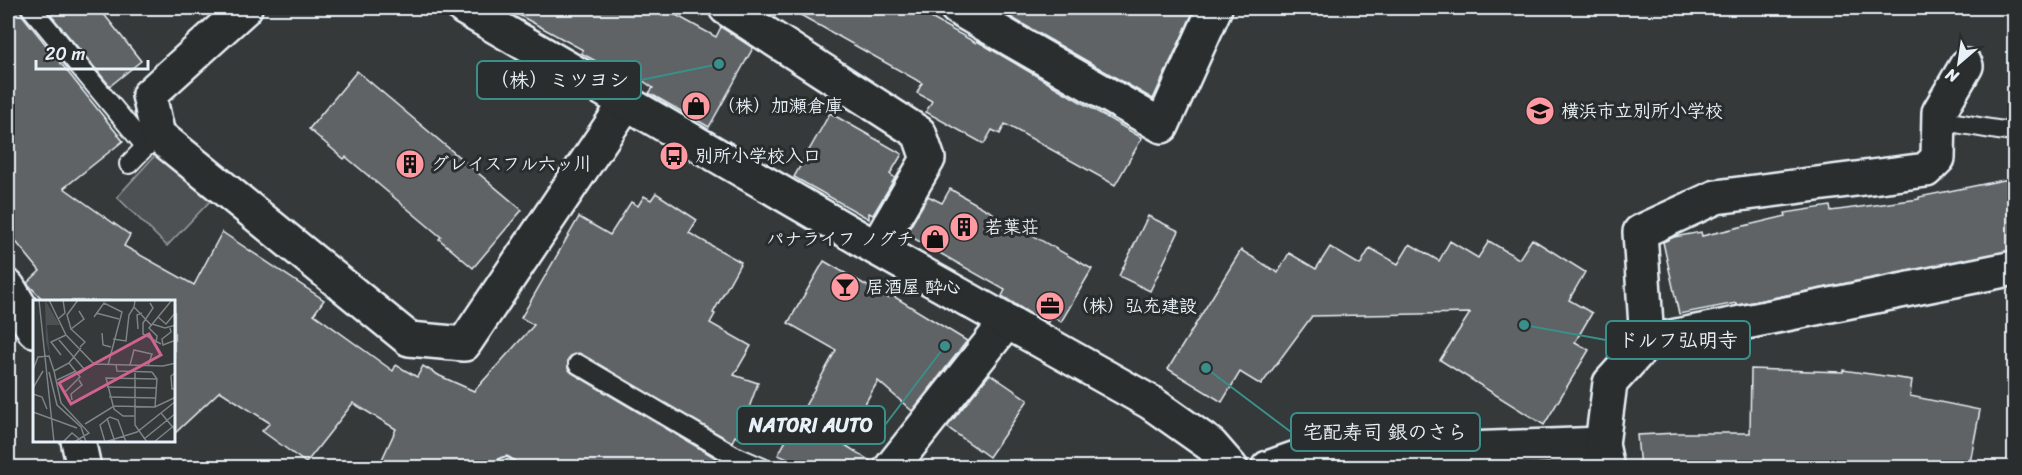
<svg xmlns="http://www.w3.org/2000/svg" width="2022" height="475" font-family="Sriracha,'Klee One',sans-serif">
	<rect width="100%" height="100%" fill="#35393a"/>
	<filter id="ink" filterUnits="userSpaceOnUse"><feTurbulence type="fractalNoise" baseFrequency=".0167" numOctaves="2"/><feDisplacementMap in="SourceGraphic" scale="12" xChannelSelector="R" yChannelSelector="G"/><feConvolveMatrix kernelMatrix="1 2 1 2 8 2 1 2 1" color-interpolation-filters="sRGB"/></filter>
	<g filter="url(#ink)">
		<path fill="#4d5152" stroke="#9aa1a5" stroke-width="1.5" d="M159,151L213,198L167,246L117,197Z"/>
		<g fill="#5f6365" stroke="#e8f1f8" stroke-width="1.5">
			<path d="M8,8H20L22,15L123,141L64,188L130,235L124,246L194,285L222,232L324,300L314,314L393,371L396,365L417,377L423,366L440,376L474,391L534,325L521,318L579,217L610,235L631,202L638,206L644,196L651,200L656,193L697,220L689,233L741,262L713,313L715,314L710,323L751,346L734,375L758,383L738,438L735,436L732,442L579,353L572,355L568,359V369L572,373L721,461L718,468H517L514,460L507,456L498,459L494,468H378L396,429L353,403L306,463L262,431L270,423L220,391L174,434V301H44L27,283L40,271L8,232Z"/>
			<path d="M45,8H99L141,61L110,86Z"/>
			<path d="M506,8H663L716,37L721,27L753,48L709,127L649,93L653,88L636,76L632,81L581,53L583,50Z"/>
			<path d="M788,8H913L976,43L977,41L1142,138L1115,185L1005,124L1000,134L992,130L984,144L926,112L932,101L917,93L922,83Z"/>
			<path d="M995,8H1195L1153,99Z"/>
			<path d="M357,71L522,210L473,268L439,239L441,237L346,157L344,159L309,129Z"/>
			<path d="M830,113L902,154L890,174L895,178L873,215L869,213V219L794,177Z"/>
			<path d="M2014,178V250L1737,305L1736,303L1679,314L1663,242L1674,237L1701,232L1702,236L1786,216L1785,213L1830,206L1831,211L1919,199V197Z"/>
			<path d="M950,189L1092,269L1061,322L1052,316L1047,323L1029,313L1002,296L1005,290L906,234L928,196L942,203Z"/>
			<path d="M1148,216L1179,231L1150,291L1119,276Z"/>
			<path d="M1532,239L1585,272L1569,300L1592,313L1575,342L1589,350L1544,425L1440,360L1470,313L1312,316L1261,385L1240,372L1222,402L1168,369L1241,250L1278,273L1289,253L1316,269L1330,247L1360,265L1370,248L1398,264L1410,244L1439,261L1450,241L1478,258L1489,241L1519,259Z"/>
			<path d="M824,261L888,298L890,294L967,341L912,411L878,381L842,443L873,463V468H808L778,455L836,350L788,323Z"/>
			<path d="M1751,369L1843,372V370L1912,380L1910,396L1980,410L1969,468H1640L1637,435L1677,433H1750Z"/>
			<path d="M990,374L1028,400L989,457L947,427Z"/>
		</g>
		<g fill="none" stroke-linecap="round" stroke-linejoin="round">
			<g stroke="#e8f1f8" stroke-width="22">
				<g id="service">
					<path d="M31,8L146,147"/>
					<path d="M1939,121C1964,123 1989,130 2014,132"/>
					<path d="M129,164L154,138"/>
					<path d="M578,364L733,455L763,468"/>
					<path d="M505,467L506,468"/>
				</g>
			</g>
			<g stroke="#e8f1f8" stroke-width="38">
				<g id="minor">
					<path d="M245,8L149,95L158,135L409,339L464,344L626,103"/>
					<path d="M726,8L919,133L928,159L876,248"/>
					<path d="M957,8L1162,126L1215,8"/>
					<path d="M8,287L34,330"/>
					<path d="M1647,342L1640,232L1716,197L1926,170L1938,158L1939,112L1966,66"/>
					<path d="M78,440L84,468"/>
					<path d="M891,468L1006,323"/>
					<path d="M1268,468L1305,455L1602,444"/>
					<path d="M1607,468L1602,444L1610,383L1647,342L2014,268"/>
				</g>
			</g>
			<g stroke="#e8f1f8" stroke-width="38">
				<path id="tertiary" d="M464,8L876,248L1150,402L1211,445L1231,468"/>
			</g>
			<use href="#service" stroke="#2a2d2e" stroke-width="18"/>
			<use href="#minor" stroke="#2a2d2e" stroke-width="33"/>
			<use href="#tertiary" stroke="#2a2d2e" stroke-width="33"/>
		</g>
	</g>
	<defs>
		<g id="shop-disc" transform="scale(1.5)"><circle r="9.5" fill="#ff9aa2" stroke="#2a2d2e"/><path d="M-5-2.5h2.3a2.7 3.5 0 0 1 5.4 0H5L5.5 6h-11ZM-1.5-2.5h3a1.5 2.3 0 0 0-3 0Z" fill="#111"/></g>
		<g id="school-disc" transform="scale(1.5)"><circle r="9.5" fill="#ff9aa2" stroke="#2a2d2e"/><path d="M0-5L7-2L0 1L-7-2ZM-4 1L0 2.5L4 1V4Q0 6-4 4Z" fill="#111"/></g>
		<g id="bus-disc" transform="scale(1.5)"><circle r="9.5" fill="#ff9aa2" stroke="#2a2d2e"/><path d="M-5-6H5V4H4V6H2V4H-2V6H-4V4H-5ZM-3.5-4V0h7V-4ZM-3.5 1.2v1.5H-2V1.2ZM2 1.2v1.5H3.5V1.2Z" fill="#111"/></g>
		<g id="building-disc" transform="scale(1.5)"><circle r="9.5" fill="#ff9aa2" stroke="#2a2d2e"/><path d="M-4-6H4V6H1V3H-1V6H-4ZM-2.5-4.3h1.7v1.8h-1.7ZM.8-4.3h1.7v1.8H.8ZM-2.5-1h1.7V.8h-1.7ZM.8-1h1.7V.8H.8Z" fill="#111"/></g>
		<g id="bar-disc" transform="scale(1.5)"><circle r="9.5" fill="#ff9aa2" stroke="#2a2d2e"/><path d="M-6-5H6L.8 .8V4.5H3.5V6h-7V4.5H-.8V.8Z" fill="#111"/></g>
		<g id="office-disc" transform="scale(1.5)"><circle r="9.5" fill="#ff9aa2" stroke="#2a2d2e"/><path d="M-6-3h4V-5.5h4V-3h4V5H-6ZM-1-4.5V-3h2v-1.5ZM-6 0V1H6V0Z" fill="#111"/></g>
	</defs>
	<g fill-rule="evenodd">
		<use href="#shop-disc" x="696" y="106"/>
		<use href="#school-disc" x="1540" y="111"/>
		<use href="#bus-disc" x="674" y="156"/>
		<use href="#building-disc" x="410" y="164"/>
		<use href="#building-disc" x="964" y="227"/>
		<use href="#shop-disc" x="935" y="239"/>
		<use href="#bar-disc" x="845" y="287"/>
		<use href="#office-disc" x="1050" y="306"/>
	</g>
	<g text-anchor="middle" stroke-width="6" stroke-linejoin="round" paint-order="stroke">
		<g font-size="18" font-weight="bold" fill="#e8f1f8" stroke="#2a2d2e" text-anchor="start">
			<text x="717" y="112">（株）加瀬倉庫</text>
			<text x="1561" y="117">横浜市立別所小学校</text>
			<text x="695" y="162">別所小学校入口</text>
			<text x="431" y="170">グレイスフル六ッ川</text>
			<text x="985" y="233">若葉荘</text>
			<text x="914" y="245" text-anchor="end">パナライフ ノグチ</text>
			<text x="866" y="293">居酒屋 酔心</text>
			<text x="1071" y="312">（株）弘充建設</text>
		</g>
	</g>
	<g transform="translate(33 300)">
		<rect width="142" height="142" fill="#35393a"/>
		<path d="M12,0L27,25H14L17,56L13,41Z" fill="#4d5152"/>
		<path fill="none" stroke="#7d8386" stroke-width="1.5" d="M6,0L21,142M16,0L33,35L61,64L130,66L143,63M45,0L34,15L38,29L51,19L46,11M102,1L101,7L118,25M117,3L120,8L110,23V34L128,44M63,13L86,19M61,17L71,3L89,12L75,65M125,17L133,24L143,12M25,19L32,13L30,0M119,24L132,28L143,25M137,28L138,32L129,39L130,45L143,40M38,29L52,42L47,47M105,29L104,15L109,13M69,33L70,45L78,47M80,39L93,41L96,15L101,7M26,40L52,70M123,43L124,36L116,28L139,0M28,55L18,42L33,35M83,65L84,71L119,72M97,65L101,50L119,54L115,66M0,70L5,57L16,56L21,71M16,72L24,105L48,127L53,142M119,72L124,79L122,107M143,72L138,76L139,89L143,88M102,73V125L114,142M46,74L61,64M24,80L43,71M74,87L124,88M0,88L10,71M31,93L47,77L36,63M0,94L9,97L14,109M76,97L123,98M39,100L38,94L49,85L46,80M0,112L44,128M128,113L143,131M101,116H90L81,109L73,78L124,79M74,118L82,142M52,124L81,106L122,107L143,97M111,139L143,113M30,142L39,133L50,142M41,142L56,133L28,103L21,71L36,63L48,48M72,142L104,132L143,101M72,142L67,125L77,117L85,120L93,142M121,142L143,124"/>
		<path fill="#cf6492" fill-opacity="0.15" stroke="#cf6492" stroke-width="3" d="M116,34L128,55L38,104L26,83Z"/>
		<rect width="142" height="142" fill="none" stroke="#e8f1f8" stroke-width="3"/>
	</g>
	<path fill="none" stroke="#3a8f8a" stroke-width="2" d="M719 64L641 80M1524 325L1606 340M945 346L885 425M1206 368L1291 432"/>
	<g fill="#3a8f8a" stroke="#2a2d2e" stroke-width="2">
		<circle cx="719" cy="64" r="6"/>
		<circle cx="1524" cy="325" r="6"/>
		<circle cx="945" cy="346" r="6"/>
		<circle cx="1206" cy="368" r="6"/>
	</g>
	<g fill="#2a2d2e" stroke="#3a8f8a" stroke-width="2">
		<rect x="477" y="61" width="164" height="38" rx="6"/>
		<rect x="1606" y="321" width="144" height="38" rx="6"/>
		<rect x="737" y="406" width="148" height="38" rx="6"/>
		<rect x="1291" y="413" width="189" height="38" rx="6"/>
	</g>
	<g font-size="20" text-anchor="middle" font-weight="bold" fill="#e8f1f8">
		<text x="559" y="87">（株）ミツヨシ</text>
		<text x="1678" y="347">ドルフ弘明寺</text>
		<text x="811" y="432">NATORI AUTO</text>
		<text x="1385" y="439">宅配寿司 銀のさら</text>
	</g>
	<rect width="2022" height="475" fill="none" stroke="#2a2d2e" stroke-width="30"/>
	<rect x="15" y="15" width="1992" height="445" fill="none" stroke="#e8f1f8" stroke-width="2" filter="url(#ink)"/>
	<g transform="translate(1959 63) rotate(209)" stroke="#2a2d2e" stroke-width="4.5" paint-order="stroke">
	<path d="M0-4.5L10 22L0 15L-10 22Z" fill="#e8f1f8"/>
	<text y="-9" font-size="16" font-weight="bold" text-anchor="middle" fill="#e8f1f8">N</text>
	</g>
	<path d="M36 60v9h112v-9" fill="none" stroke="#e8f1f8" stroke-width="3"/>
	<text x="45" y="60" font-size="18" fill="#e8f1f8" stroke="#2a2d2e" stroke-width="4.5" paint-order="stroke">20 m</text>
</svg>
